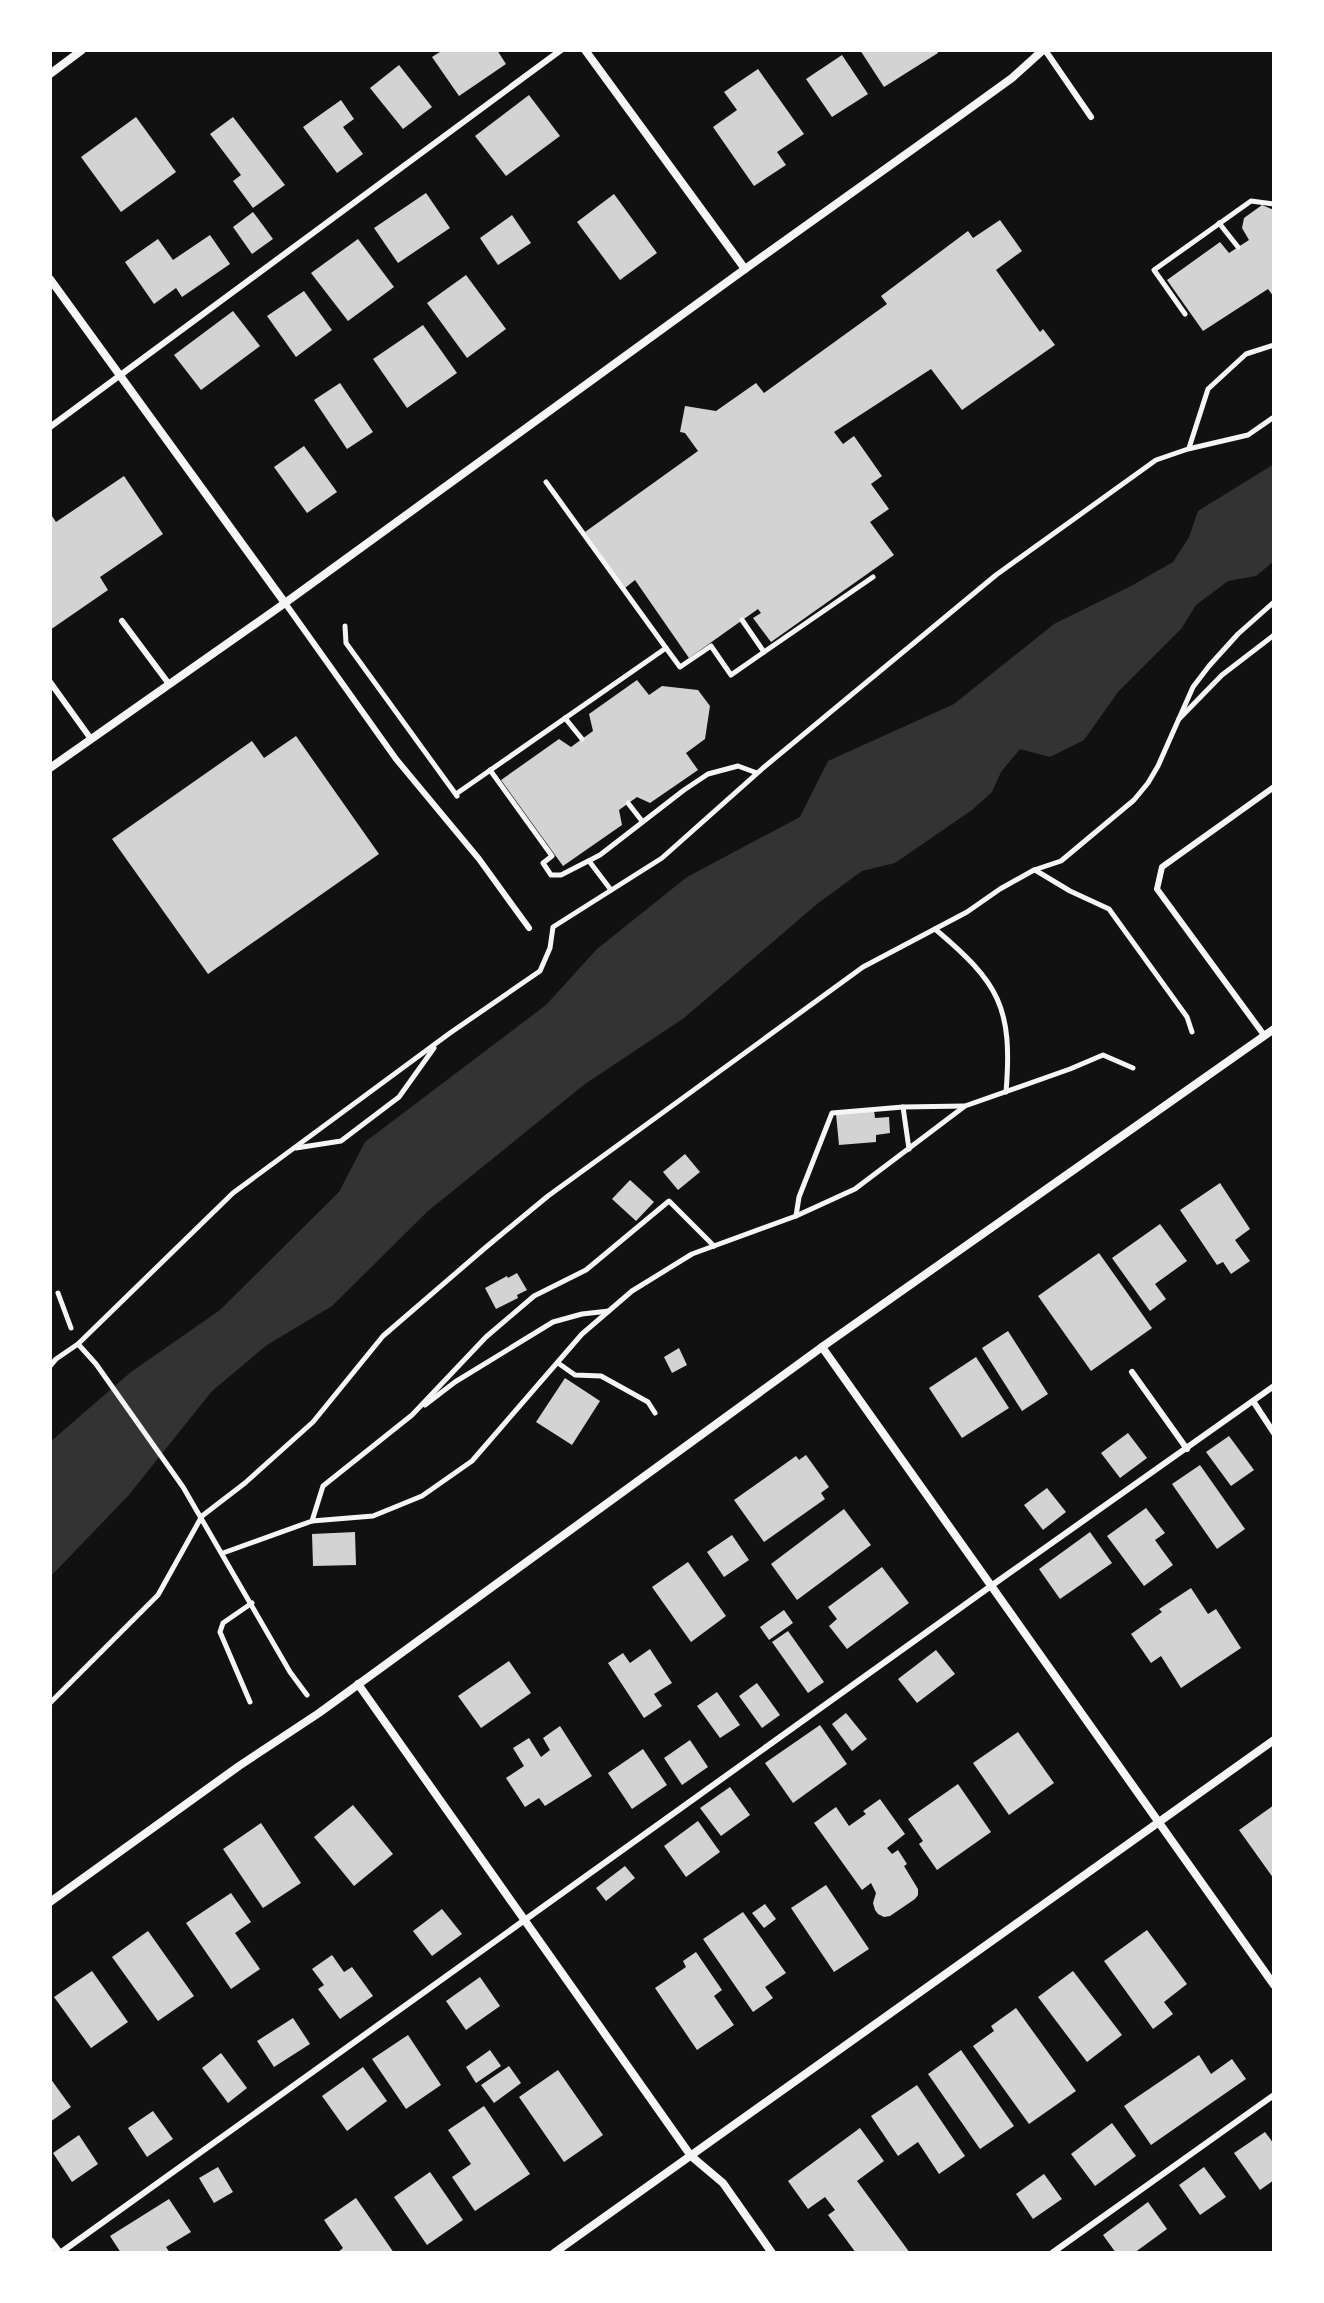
<svg xmlns="http://www.w3.org/2000/svg" width="1324" height="2303" font-family="Roboto,sans-serif">
	<rect width="100%" height="100%" fill="#111"/>
	<path fill="#333" d="M1274,464V561L1256,576L1228,581L1196,605L1181,629L1118,692L1084,740L1050,757L1020,749L1001,772L992,792L972,810L895,863L862,871L817,904L684,1018L585,1084L428,1211L332,1306L267,1345L212,1391L128,1496L50,1577V1442L131,1372L220,1310L339,1192L365,1142L546,1005L597,949L687,877L800,817L828,761L954,704L1054,624L1131,586L1173,562L1189,537L1198,511Z"/>
	<g fill="#d3d3d3">
		<path d="M443,50H497L506,64L459,96L432,57Z"/>
		<path d="M860,50H937L938,53L884,87Z"/>
		<path d="M842,55L868,94L832,117L806,79Z"/>
		<path d="M399,65L432,107L403,129L370,88Z"/>
		<path d="M758,69L804,134L777,152L786,165L754,186L713,127L737,110L724,92Z"/>
		<path d="M529,95L560,136L506,176L475,136Z"/>
		<path d="M341,100L354,119L343,127L363,154L337,173L303,127Z"/>
		<path d="M136,117L176,172L121,212L81,157Z"/>
		<path d="M233,117L285,185L253,208L233,181L241,175L210,134Z"/>
		<path d="M426,193L450,228L398,263L374,228Z"/>
		<path d="M614,194L657,253L620,280L577,222Z"/>
		<path d="M1262,205L1274,210V237L1272,239L1274,241V297L1268,289L1203,331L1167,280L1220,242L1229,253L1249,240L1242,228L1244,218Z"/>
		<path d="M253,212L273,239L252,254L233,227Z"/>
		<path d="M512,215L531,243L498,265L480,238Z"/>
		<path d="M1000,220L1022,251L996,270L1040,332L1043,329L1055,345L962,410L931,369L834,432L843,444L854,436L882,476L871,484L889,509L870,522L894,555L771,642L753,618L761,613L758,609L689,658L635,580L625,588L585,532L698,451L685,433L680,432L685,406L716,411L756,383L764,393L887,304L881,296L968,231L973,238Z"/>
		<path d="M210,235L230,264L182,297L176,288L154,304L125,262L158,239L173,260Z"/>
		<path d="M358,239L394,287L348,321L311,273Z"/>
		<path d="M466,275L506,329L467,358L427,303Z"/>
		<path d="M304,291L332,330L296,357L267,316Z"/>
		<path d="M233,311L260,346L201,390L174,355Z"/>
		<path d="M423,325L457,373L407,408L373,359Z"/>
		<path d="M340,383L373,432L347,449L314,400Z"/>
		<path d="M304,446L337,492L307,513L274,467Z"/>
		<path d="M124,476L163,534L100,577L108,590L50,630V513L56,522Z"/>
		<path d="M637,680L649,695L662,686L698,690L710,706L705,739L686,753L698,770L650,803L637,797L619,810L622,825L563,866L501,780L559,739L571,747L593,731L589,714Z"/>
		<path d="M296,736L379,854L208,974L112,839L252,741L264,758Z"/>
		<path d="M874,1110L875,1118L889,1117L890,1133L876,1135V1142L839,1145L836,1114Z"/>
		<path d="M685,1154L700,1172L678,1190L663,1172Z"/>
		<path d="M630,1180L654,1202L636,1221L612,1199Z"/>
		<path d="M1220,1183L1250,1229L1235,1240L1250,1261L1231,1274L1223,1262L1217,1265L1180,1210Z"/>
		<path d="M1160,1224L1187,1261L1155,1284L1166,1299L1150,1311L1112,1258Z"/>
		<path d="M1099,1253L1152,1328L1091,1371L1038,1296Z"/>
		<path d="M517,1273L527,1290L517,1295L518,1298L496,1309L485,1288L507,1276L508,1278Z"/>
		<path d="M1008,1331L1048,1394L1022,1411L982,1348Z"/>
		<path d="M679,1348L687,1365L672,1373L664,1357Z"/>
		<path d="M976,1357L1009,1408L962,1438L929,1388Z"/>
		<path d="M565,1378L600,1401L572,1445L536,1422Z"/>
		<path d="M1128,1433L1147,1458L1120,1478L1101,1453Z"/>
		<path d="M1229,1436L1254,1470L1231,1486L1206,1452Z"/>
		<path d="M806,1455L829,1487L821,1493L825,1499L764,1542L734,1500L796,1456L799,1460Z"/>
		<path d="M1200,1465L1245,1529L1217,1549L1172,1484Z"/>
		<path d="M1047,1488L1066,1512L1043,1530L1024,1505Z"/>
		<path d="M1146,1508L1165,1533L1155,1540L1173,1565L1144,1586L1107,1536Z"/>
		<path d="M844,1509L871,1545L797,1600L771,1564Z"/>
		<path d="M355,1532L356,1565L313,1566L312,1534Z"/>
		<path d="M1090,1532L1112,1563L1060,1599L1039,1569Z"/>
		<path d="M732,1535L749,1560L724,1577L707,1552Z"/>
		<path d="M688,1562L726,1616L691,1642L652,1587Z"/>
		<path d="M882,1567L909,1603L847,1649L829,1626L837,1619L828,1607Z"/>
		<path d="M1191,1588L1208,1614L1216,1609L1241,1648L1181,1688L1161,1656L1151,1663L1131,1634L1162,1612L1159,1609Z"/>
		<path d="M784,1610L793,1623L769,1640L760,1627Z"/>
		<path d="M788,1631L824,1682L808,1693L772,1642Z"/>
		<path d="M650,1649L672,1683L654,1694L662,1706L644,1718L608,1663L623,1653L630,1663Z"/>
		<path d="M936,1650L955,1674L917,1703L898,1679Z"/>
		<path d="M509,1661L531,1693L481,1728L458,1696Z"/>
		<path d="M757,1683L780,1715L762,1728L739,1696Z"/>
		<path d="M717,1692L740,1725L720,1738L697,1706Z"/>
		<path d="M846,1713L867,1739L852,1751L832,1724Z"/>
		<path d="M820,1725L847,1764L793,1803L765,1763Z"/>
		<path d="M560,1726L592,1776L545,1806L539,1798L525,1807L506,1778L524,1766L513,1748L529,1738L541,1757L550,1750L543,1738Z"/>
		<path d="M1018,1732L1054,1783L1009,1815L973,1763Z"/>
		<path d="M690,1740L708,1767L682,1785L664,1758Z"/>
		<path d="M643,1749L667,1785L632,1809L608,1773Z"/>
		<path d="M958,1784L991,1832L937,1870L919,1844L923,1841L908,1819Z"/>
		<path d="M730,1787L750,1815L721,1836L700,1808Z"/>
		<path d="M880,1799L905,1834L887,1848L892,1854L898,1850L907,1864L904,1866L918,1889V1895L915,1899L890,1916L884,1917L878,1914L875,1910L873,1903L876,1893L871,1883L862,1890L814,1823L836,1807L849,1826L866,1814L863,1811Z"/>
		<path d="M353,1805L393,1854L354,1886L314,1837Z"/>
		<path d="M1274,1805V1879L1239,1830Z"/>
		<path d="M698,1821L720,1852L686,1877L664,1846Z"/>
		<path d="M261,1823L301,1883L263,1908L223,1849Z"/>
		<path d="M625,1866L635,1878L606,1901L596,1888Z"/>
		<path d="M826,1885L869,1949L834,1972L791,1908Z"/>
		<path d="M231,1893L251,1922L235,1933L260,1969L231,1989L186,1923Z"/>
		<path d="M765,1904L776,1919L764,1928L752,1913Z"/>
		<path d="M442,1909L462,1934L432,1956L413,1931Z"/>
		<path d="M743,1912L786,1973L765,1987L773,1998L753,2012L703,1939Z"/>
		<path d="M1147,1930L1187,1984L1164,2002L1173,2014L1153,2029L1104,1961Z"/>
		<path d="M148,1931L194,1996L158,2021L112,1957Z"/>
		<path d="M696,1952L722,1990L714,1996L734,2025L697,2050L655,1988L686,1967L683,1961Z"/>
		<path d="M332,1955L344,1972L352,1967L373,1996L340,2019L318,1989L324,1985L312,1969Z"/>
		<path d="M92,1971L128,2022L91,2048L54,1997Z"/>
		<path d="M1073,1971L1122,2035L1087,2062L1038,1997Z"/>
		<path d="M480,1977L500,2006L466,2030L446,2001Z"/>
		<path d="M1016,2008L1076,2091L1029,2124L973,2046L994,2031L991,2026Z"/>
		<path d="M293,2018L310,2044L274,2067L257,2041Z"/>
		<path d="M408,2035L441,2085L406,2109L372,2059Z"/>
		<path d="M490,2050L501,2066L476,2083L466,2067Z"/>
		<path d="M961,2050L1014,2126L980,2149L928,2074Z"/>
		<path d="M221,2053L247,2088L228,2103L202,2068Z"/>
		<path d="M1199,2055L1211,2074L1232,2059L1246,2079L1151,2145L1124,2106Z"/>
		<path d="M509,2066L521,2083L494,2103L481,2085Z"/>
		<path d="M363,2067L387,2101L347,2131L322,2096Z"/>
		<path d="M558,2070L603,2135L564,2162L519,2097Z"/>
		<path d="M50,2078L71,2107L50,2122Z"/>
		<path d="M917,2085L965,2156L939,2174L918,2142L898,2156L871,2116Z"/>
		<path d="M484,2106L530,2174L475,2211L452,2177L471,2164L448,2130Z"/>
		<path d="M153,2111L173,2139L147,2157L128,2128Z"/>
		<path d="M1112,2123L1136,2156L1095,2186L1071,2154Z"/>
		<path d="M860,2128L884,2161L857,2181L910,2253H856L828,2215L835,2210L825,2197L808,2209L788,2181Z"/>
		<path d="M1265,2132L1274,2144V2180L1260,2190L1234,2153Z"/>
		<path d="M79,2135L98,2164L72,2182L53,2153Z"/>
		<path d="M218,2167L233,2192L214,2203L199,2178Z"/>
		<path d="M1204,2167L1226,2197L1200,2215L1179,2185Z"/>
		<path d="M430,2172L463,2220L427,2245L394,2197Z"/>
		<path d="M1044,2174L1062,2199L1033,2219L1016,2194Z"/>
		<path d="M356,2198L394,2253H337L343,2248L324,2220Z"/>
		<path d="M169,2199L191,2232L166,2247L170,2253H121L110,2236Z"/>
		<path d="M1148,2202L1167,2229L1134,2253H1116L1103,2235Z"/>
	</g>
	<g fill="none" stroke-linecap="round" stroke-linejoin="round">
		<g stroke="#f5f5f5" stroke-width="5">
			<path d="M1219,223L1238,247"/>
			<path d="M1185,314L1154,270L1251,201L1274,204"/>
			<path d="M1189,448L1208,389L1246,354L1274,345"/>
			<path d="M345,626L346,643L457,796"/>
			<path d="M666,648L680,667L711,646L731,675L764,652L742,620"/>
			<path d="M764,652L873,577"/>
			<path d="M565,718L582,739"/>
			<path d="M1179,719L1222,675L1274,635"/>
			<path d="M490,770L552,856L543,863L551,875H561L600,855L684,790L708,774L738,766L757,773"/>
			<path d="M456,794L666,648L546,482"/>
			<path d="M628,803L642,821"/>
			<path d="M589,861L611,890"/>
			<path d="M1035,870L1070,891L1109,909L1187,1017L1192,1032"/>
			<path d="M935,929C999,983 1013,1007 1006,1092"/>
			<path d="M903,1107L909,1149"/>
			<path d="M296,1148L341,1141L399,1097L434,1048"/>
			<path d="M796,1216L799,1197L832,1113L903,1107L964,1106"/>
			<path d="M58,1293L71,1328"/>
			<path d="M78,1344L96,1364L183,1487L290,1672L307,1695"/>
			<path d="M558,1363L575,1375L601,1376L648,1402L655,1413"/>
			<path d="M50,1366L56,1359L78,1344L233,1193L450,1033L540,971L550,948L553,927L662,858L763,768L996,575L1156,460L1188,449L1248,435L1274,417"/>
			<path d="M425,1405L455,1382L553,1322L582,1314L609,1311"/>
			<path d="M312,1521L323,1486L412,1415L486,1337L534,1296L586,1270L669,1201L714,1246"/>
			<path d="M223,1553L312,1521L373,1516L422,1496L472,1461L582,1334L632,1291L692,1254L796,1216L855,1189L965,1106L1070,1069L1103,1055L1133,1068"/>
			<path d="M250,1702L220,1632L223,1623L252,1603"/>
			<path d="M50,1703L158,1595L202,1516L245,1483L313,1422L383,1336L485,1248L548,1196L863,967L967,912L1000,889L1034,870L1061,861L1134,800L1148,783L1158,766L1193,687L1209,666L1238,634L1274,602"/>
		</g>
		<g stroke="#f5f5f5" stroke-width="6">
			<path d="M1045,50L1091,117"/>
			<path d="M50,427L561,50"/>
			<path d="M285,603L396,759L479,859L529,928"/>
			<path d="M122,621L169,684"/>
			<path d="M50,682L91,739"/>
			<path d="M1264,1035L1157,889L1162,867L1274,787"/>
			<path d="M1132,1372L1187,1449"/>
			<path d="M1253,1401L1274,1433"/>
			<path d="M60,2253L991,1586L1274,1386"/>
			<path d="M1052,2253L1274,2095"/>
		</g>
		<g stroke="#f5f5f5" stroke-width="8">
			<path d="M585,50L745,269"/>
			<path d="M50,74L82,50"/>
			<path d="M50,279L285,603"/>
			<path d="M50,768L285,603L745,269L958,117L1012,78L1043,50"/>
			<path d="M822,1347L1274,1985"/>
			<path d="M358,1684L691,2156L723,2183L772,2253"/>
			<path d="M50,1902L239,1766L319,1713L822,1347L1274,1029"/>
			<path d="M50,2241L59,2253"/>
			<path d="M554,2253L1274,1740"/>
		</g>
	</g>
	<rect width="1324" height="2303" fill="none" stroke="#ffffff" stroke-width="104"/>
</svg>
